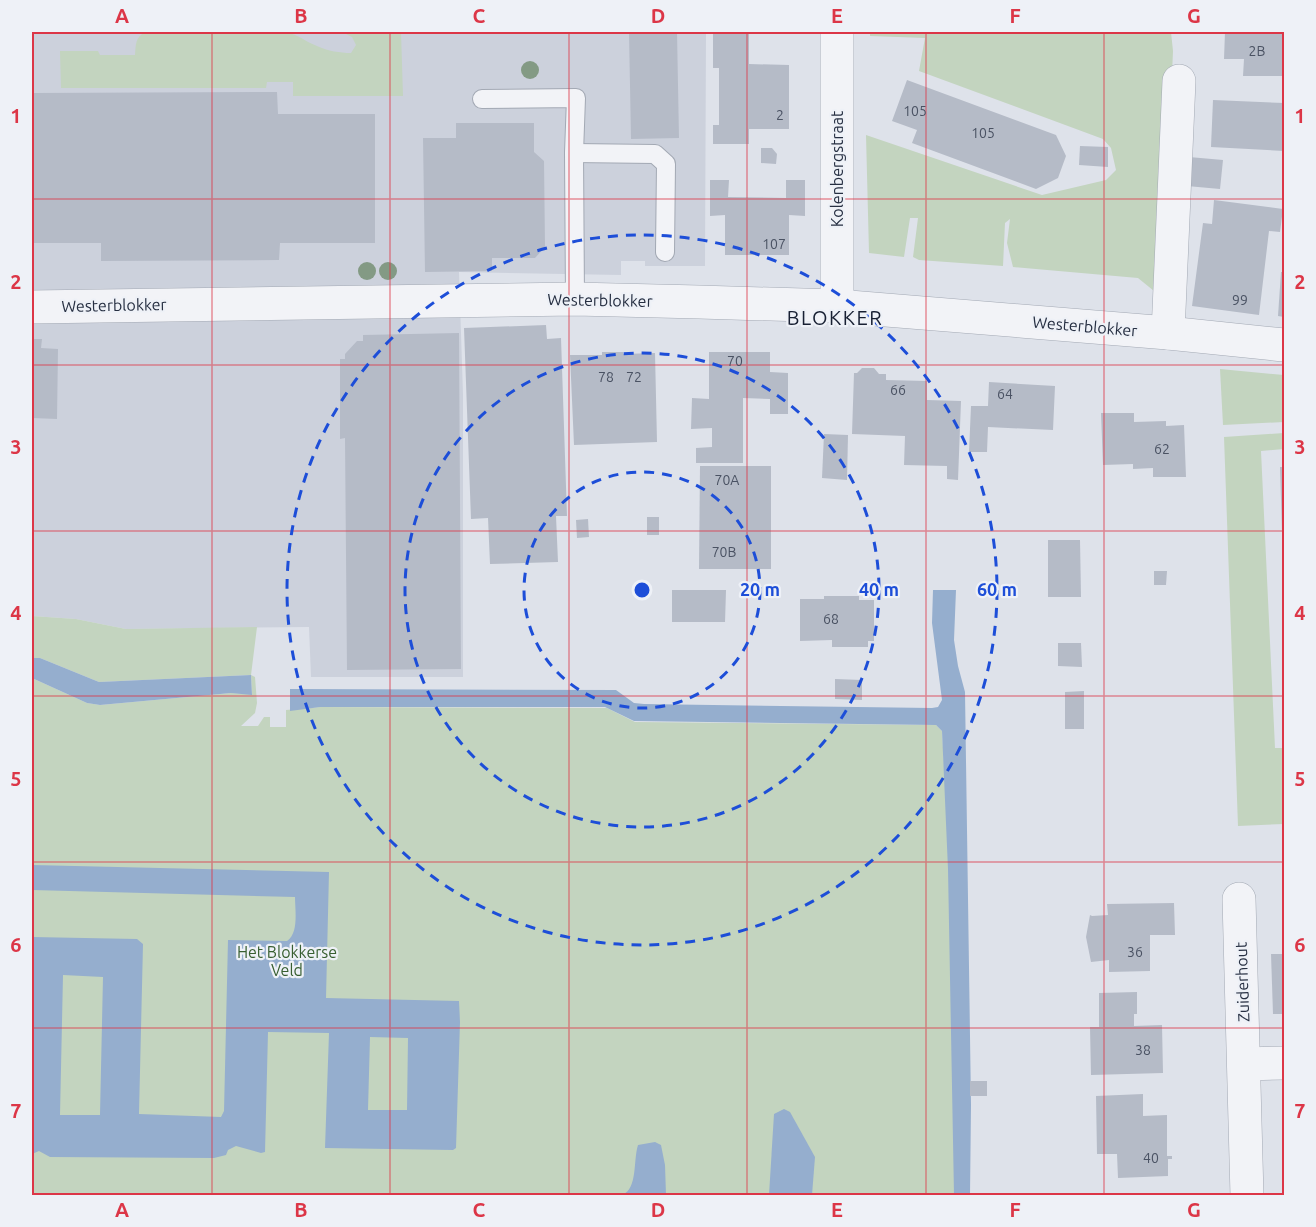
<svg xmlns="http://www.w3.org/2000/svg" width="1316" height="1227" font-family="Ubuntu,sans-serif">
	<rect width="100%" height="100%" fill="#dee2ea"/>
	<path fill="#ccd1dc" d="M32,32H706L705,266H645V261H621V275L459,272L463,395V677H311L309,627L126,629L76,619L32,616Z"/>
	<g fill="#c3d4bf">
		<path d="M145,32H285C300,35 304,41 317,46C328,51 340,53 351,53L356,45L352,37L342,32H401L403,96H293V82H267L266,88H61L60,51H98L100,55H135C136,44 135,38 145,32Z"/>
		<path d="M870,32H1171L1173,51L1163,280L1154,291L1138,278L1013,267L1007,243L1010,219L1005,223L1003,266L919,260L913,257L918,218H910L904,257L869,253L866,135L1042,195L1106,180L1116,170L1111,148L1103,139L919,71L925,38L870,36Z"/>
		<path d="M1220,369L1284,375V422L1223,425Z"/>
		<path d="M1284,433V449L1261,451L1275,748H1284V824L1238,826L1224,437Z"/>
		<path d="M32,616L76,619L126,629L257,627L251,675L255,677L257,703L255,713L241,726H258L264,717H270V727H286V710L320,707L607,708L635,722L936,725L942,731L970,1195H32V678L87,703L100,705L231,693L252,694L251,675L99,682L40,658H32Z"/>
	</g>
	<g fill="#95aece" fill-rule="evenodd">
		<path d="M933,590H956L954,640L958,666L965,692L971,1105L970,1195H954L948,869L942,731L936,725L634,721L605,707H320L290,711V689L616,690L634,703L644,704L932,708L938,707L942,700L932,623Z"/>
		<path d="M32,658H40L99,682L251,675L252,695L231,693L100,705L87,703L32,678Z"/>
		<path d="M32,865L329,872L326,998L459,1001L460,1022L456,1148L453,1150L325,1148L329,1033L268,1032L265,1152L261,1153L236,1146L228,1150L226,1155L214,1158L50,1157L39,1151L32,1154V937L137,939L143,944L139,1114L221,1117L224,1111L228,940L287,941C299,933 295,910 295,897L32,890ZM63,975L103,977L100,1115H60ZM370,1037L408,1038L407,1110H368Z"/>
		<path d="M784,1109L790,1112L815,1157L812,1195H769L774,1114Z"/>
		<path d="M655,1142L661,1145L665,1165L666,1195H622C638,1189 633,1160 638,1145Z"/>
	</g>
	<g fill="#b5bbc7">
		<path d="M629,32H677L679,138L631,139Z"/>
		<path d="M713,32H789V34H749V64L789,65V129H749V144H713V125H719V68H713Z"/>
		<path d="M1225,32H1284V76H1243L1244,59H1224Z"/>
		<path d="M907,80L1056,135L1066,156L1058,178L1036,189L912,143L917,130L892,121Z"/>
		<path d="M277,92L278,114H375V243H280L279,260L101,261V243H32V93Z"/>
		<path d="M1213,100L1284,103V151L1211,147Z"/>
		<path d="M456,123H534V152L544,161L545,247L535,258H492V271L425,272L423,138H456Z"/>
		<path d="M1080,146L1108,147V167L1079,165Z"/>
		<path d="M761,148H772L777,154L776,164L761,163Z"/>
		<path d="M1189,157L1223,160L1220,189L1187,186Z"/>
		<path d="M710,180H729L728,197L786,198V180H805V216L789,215V255H725V215L710,216Z"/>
		<path d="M1214,200L1283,209L1280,232L1269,231L1259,315L1192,306L1203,223L1212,224Z"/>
		<path d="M1281,272H1284V317L1278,316Z"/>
		<path d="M546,325L547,339L561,338L567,516H556L558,562L490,564L488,518L471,519L464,328Z"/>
		<path d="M459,333L461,669L347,670L345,438L340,439V359H345V354L357,341H363V335Z"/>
		<path d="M32,339H42L41,348L58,349L57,419L32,418Z"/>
		<path d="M602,352H623V354L655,353L657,442L574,445L570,355H602Z"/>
		<path d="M709,352H770V372L788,373V414H770V399L743,398V463H696V448L712,447V428L691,429L692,398L709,399Z"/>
		<path d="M862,368H874L879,374H886V380L927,381V400L961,401L958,480L947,479V466L904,465L905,436L852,434L854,373H857Z"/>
		<path d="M989,382L1055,386L1053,430L988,427L987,452H969L971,406H988Z"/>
		<path d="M1101,413H1134V422L1166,421V426L1184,425L1186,477H1153V468L1133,469V464L1103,465Z"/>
		<path d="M824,434L848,435L847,480L822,478Z"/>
		<path d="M700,466H771V569H699Z"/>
		<path d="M1280,467H1284V532H1282Z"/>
		<rect x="647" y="517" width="12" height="18"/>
		<path d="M588,519L589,537L577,538L576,520Z"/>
		<path d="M1048,540H1080L1081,597H1048Z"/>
		<path d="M1154,571H1167L1166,585H1154Z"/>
		<path d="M672,590H726L725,622H672Z"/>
		<path d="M824,596H859V600H874V641H868V647H832V640L800,641V599H824Z"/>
		<path d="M1058,643H1081L1082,667L1058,666Z"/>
		<path d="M835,679L862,680V700L835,699Z"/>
		<path d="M1084,691V729H1065V692Z"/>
		<path d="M1174,903L1175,935H1150V971L1109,972V960L1091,962L1086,937L1090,915L1092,916L1108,915L1107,904Z"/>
		<path d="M1271,954H1284V1014H1273Z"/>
		<path d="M1137,992V1014H1134V1026L1162,1025L1163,1073L1091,1075L1090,1027H1099V993Z"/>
		<rect x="970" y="1081" width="17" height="15"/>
		<path d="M1143,1094V1116L1167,1115V1156H1172V1159H1168V1176L1118,1178L1117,1154H1097L1096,1096Z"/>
		<path d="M1101,1193H1149L1150,1196H1101Z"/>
	</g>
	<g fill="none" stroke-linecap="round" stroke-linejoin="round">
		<g stroke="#a3a9b4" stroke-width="20">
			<g id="service">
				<path d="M482,99L576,98L574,153L575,299"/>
				<path d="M574,153L655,154L666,164L665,252"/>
			</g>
		</g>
		<g stroke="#a3a9b4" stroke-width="34">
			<g id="minor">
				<path d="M837,32V306"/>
				<path d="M32,307L575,299L699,302L837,306L1168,333L1284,345"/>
				<path d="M1168,333L1179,81"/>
				<path d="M1239,899L1247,1196"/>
				<path d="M1244,1064L1284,1063"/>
			</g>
		</g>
		<use href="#service" stroke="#f2f3f7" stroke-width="18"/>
		<use href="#minor" stroke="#f2f3f7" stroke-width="33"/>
	</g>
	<g fill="#839a84">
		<circle cx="530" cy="70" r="9"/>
		<circle cx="367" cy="271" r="9"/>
		<circle cx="388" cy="271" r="9"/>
	</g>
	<path fill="none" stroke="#dc3647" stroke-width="1.5" stroke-opacity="0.55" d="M212,32V1196M390,32V1196M569,32V1196M747,32V1196M926,32V1196M1104,32V1196M32,199H1284M32,365H1284M32,531H1284M32,696H1284M32,862H1284M32,1028H1284"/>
	<g fill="none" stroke="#1d4ed8" stroke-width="3" stroke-dasharray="10 8">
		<circle cx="642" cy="590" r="118"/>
		<circle cx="642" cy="590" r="237"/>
		<circle cx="642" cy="590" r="355"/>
	</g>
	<g text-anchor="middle" stroke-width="4.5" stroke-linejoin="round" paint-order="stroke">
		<g font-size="14" fill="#4a5263">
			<text x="1257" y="56">2B</text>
			<text x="915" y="116">105</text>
			<text x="780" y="120">2</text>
			<text x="983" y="138">105</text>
			<text x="774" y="249">107</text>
			<text x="1240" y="305">99</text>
			<text x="735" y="366">70</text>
			<text x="606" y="382">78</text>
			<text x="634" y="382">72</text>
			<text x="898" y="395">66</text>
			<text x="1005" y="399">64</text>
			<text x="1162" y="454">62</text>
			<text x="727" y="485">70A</text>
			<text x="724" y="557">70B</text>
			<text x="831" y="624">68</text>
			<text x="1135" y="957">36</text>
			<text x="1143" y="1055">38</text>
			<text x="1151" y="1163">40</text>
		</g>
		<g font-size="16" fill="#262f42" stroke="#eef1f7">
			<text transform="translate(837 169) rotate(-90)" y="6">Kolenbergstraat</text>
			<text transform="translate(600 300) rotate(1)" y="6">Westerblokker</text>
			<text transform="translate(114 305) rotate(-1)" y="6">Westerblokker</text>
			<text transform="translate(1085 326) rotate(5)" y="6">Westerblokker</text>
			<text transform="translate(1242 982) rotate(-92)" y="6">Zuiderhout</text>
		</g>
		<g font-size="16" fill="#385f31" stroke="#eef1f7">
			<text x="287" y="958">Het Blokkerse<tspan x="287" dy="18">Veld</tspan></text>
		</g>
		<g font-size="20" letter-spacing="1.5" fill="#182033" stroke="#eef1f7">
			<text x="835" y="325">BLOKKER</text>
		</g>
	</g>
	<circle cx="642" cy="590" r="9" fill="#1d4ed8" stroke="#eef1f7" stroke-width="3"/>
	<g font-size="18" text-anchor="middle" font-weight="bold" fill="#1d4ed8" stroke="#eef1f7" stroke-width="4.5" stroke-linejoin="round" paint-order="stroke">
		<text x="760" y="596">20 m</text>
		<text x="879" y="596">40 m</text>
		<text x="997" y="596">60 m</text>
	</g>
	<rect width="1316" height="1227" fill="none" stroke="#eef1f7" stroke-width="66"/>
	<rect x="33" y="33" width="1250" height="1161" fill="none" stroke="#dc3647" stroke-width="2"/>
	<g font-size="20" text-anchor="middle" font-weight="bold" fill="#dc3647">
		<text x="122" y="23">A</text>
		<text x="301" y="23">B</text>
		<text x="479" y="23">C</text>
		<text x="658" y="23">D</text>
		<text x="837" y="23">E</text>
		<text x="1015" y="23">F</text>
		<text x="1194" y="23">G</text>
		<text x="16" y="123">1</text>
		<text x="1300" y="123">1</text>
		<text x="16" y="289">2</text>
		<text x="1300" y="289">2</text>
		<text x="16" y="454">3</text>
		<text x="1300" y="454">3</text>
		<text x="16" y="620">4</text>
		<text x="1300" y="620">4</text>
		<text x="16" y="786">5</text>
		<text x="1300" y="786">5</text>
		<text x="16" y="952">6</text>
		<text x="1300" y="952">6</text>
		<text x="16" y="1118">7</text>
		<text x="1300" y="1118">7</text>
		<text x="122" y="1217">A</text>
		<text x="301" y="1217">B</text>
		<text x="479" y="1217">C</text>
		<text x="658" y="1217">D</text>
		<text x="837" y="1217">E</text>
		<text x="1015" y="1217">F</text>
		<text x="1194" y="1217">G</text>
	</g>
</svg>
